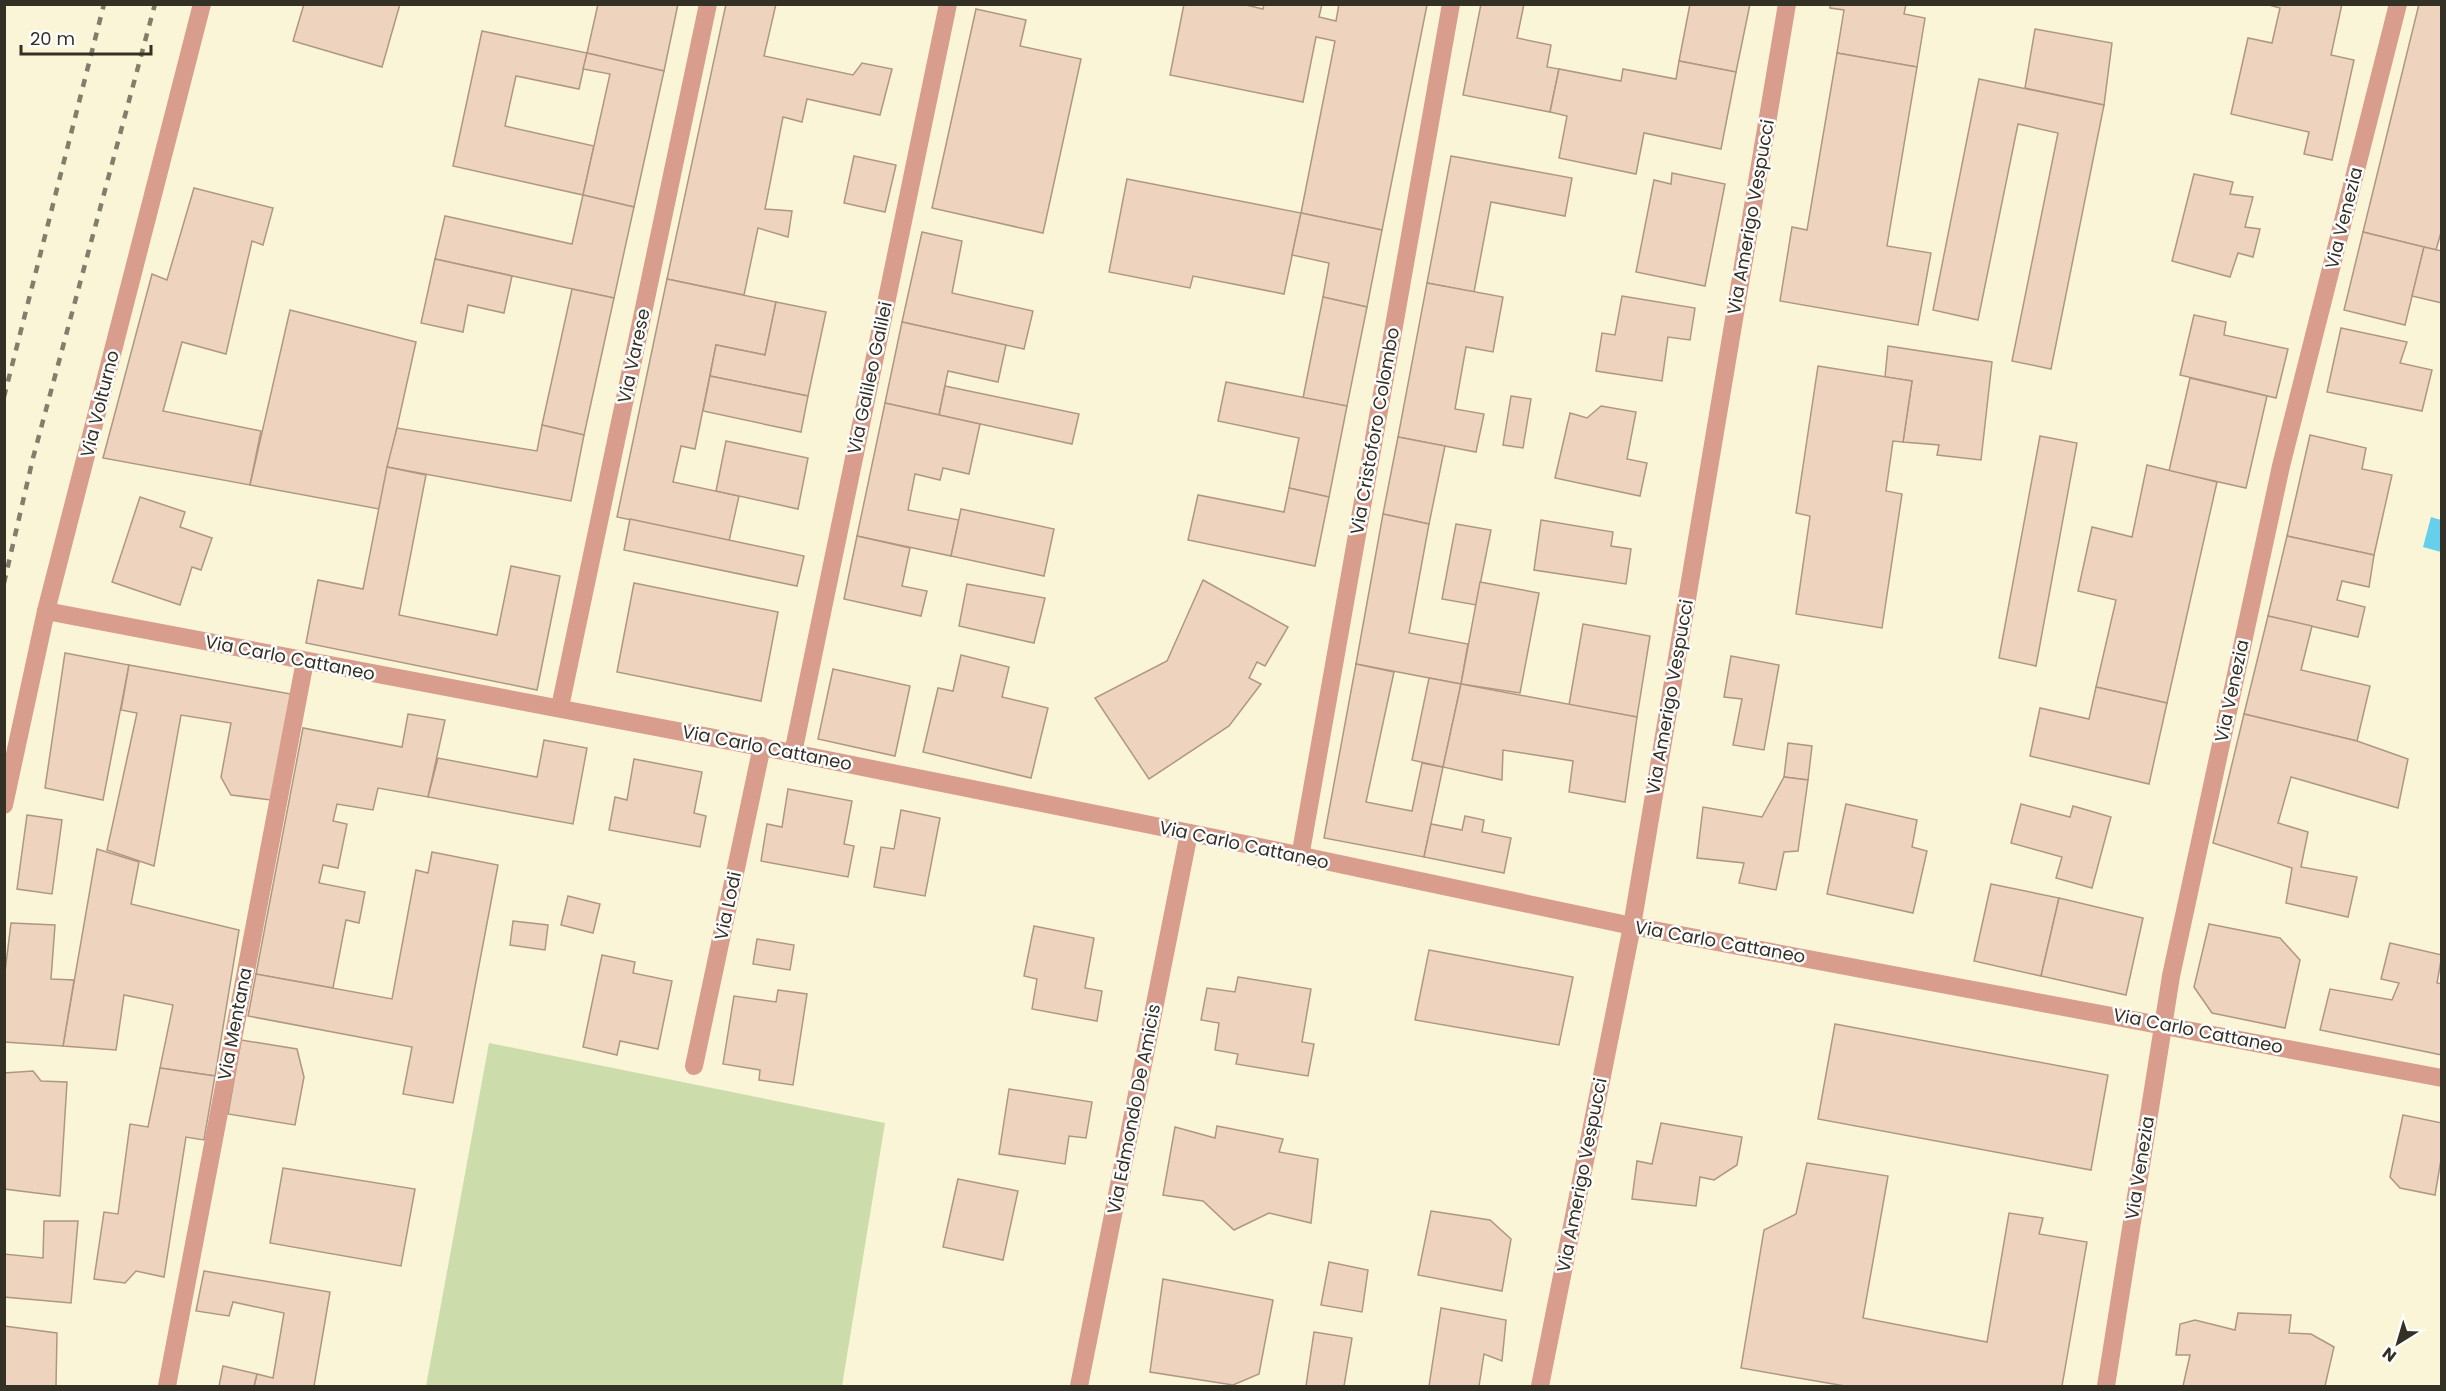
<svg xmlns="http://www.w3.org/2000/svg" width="2446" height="1391" font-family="Poppins,sans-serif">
	<rect width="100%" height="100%" fill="#faf5d6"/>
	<path fill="#ccddab" d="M489,1043L885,1123L842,1386H426Z"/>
	<path fill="#66d0ec" d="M2431,517L2441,520V552L2423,547Z"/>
	<g fill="#eed4bf" stroke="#af9784" stroke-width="1.5">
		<path d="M304,4H400L382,67L293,41Z"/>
		<path d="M598,4H678L664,71L587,53Z"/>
		<path d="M726,4H776L764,56L853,75L862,63L892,69L880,115L807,99L802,122L783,117L765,209L792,211L788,237L758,228L744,295L667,279Z"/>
		<path d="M1184,4H1242L1263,9L1264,4H1322L1319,17L1336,21L1339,4L1427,5L1382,230L1301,213L1335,41L1316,37L1303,102L1170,75Z"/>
		<path d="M1481,4H1524L1517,38L1551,45L1547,67L1559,69L1550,112L1463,95Z"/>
		<path d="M1690,4H1750L1736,72L1679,61Z"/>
		<path d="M1830,4H1906L1904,14L1925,18L1917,67L1837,53L1844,10L1830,8Z"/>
		<path d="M2265,4H2342L2331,55L2354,60L2332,160L2304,154L2309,132L2231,114L2248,38L2272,43L2280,8Z"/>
		<path d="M2419,4H2442V229L2436,250L2363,232Z"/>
		<path d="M976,9L1026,20L1020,46L1081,59L1043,233L932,208Z"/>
		<path d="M2035,29L2112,43L2104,105L2025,88Z"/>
		<path d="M482,31L587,53L579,89L516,76L505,126L594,146L583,195L453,166Z"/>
		<path d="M587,53L664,71L634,207L583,195L610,74L583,69Z"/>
		<path d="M1837,53L1917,67L1887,246L1931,253L1918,325L1780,301L1792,227L1807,230Z"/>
		<path d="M1679,61L1736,72L1721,149L1644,133L1636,174L1559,158L1567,116L1550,112L1559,69L1621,81L1623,69L1676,79Z"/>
		<path d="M1979,79L2104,105L2051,369L2012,361L2058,133L2018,124L1978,320L1933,310Z"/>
		<path d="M854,156L896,165L885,212L844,203Z"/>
		<path d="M1451,156L1572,178L1565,216L1491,202L1474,292L1427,283Z"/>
		<path d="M1672,173L1725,184L1705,286L1636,272L1654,180L1671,184Z"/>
		<path d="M2194,174L2233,182L2230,194L2253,197L2245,227L2260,229L2253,257L2238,253L2230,277L2172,261Z"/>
		<path d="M1127,179L1301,213L1284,294L1193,276L1190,288L1109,272Z"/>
		<path d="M194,188L273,208L263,245L252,241L226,354L182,342L163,411L261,431L250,485L103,458L152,274L167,280Z"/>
		<path d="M583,195L634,207L614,298L435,259L445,216L572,244Z"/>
		<path d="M1301,213L1382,230L1367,307L1323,297L1329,263L1292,255Z"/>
		<path d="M922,232L962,241L952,293L1033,311L1024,349L902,322Z"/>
		<path d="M2363,232L2424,247L2405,325L2344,310Z"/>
		<path d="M2424,247L2442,251V303L2412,296Z"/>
		<path d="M435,259L512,276L504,313L468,305L463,332L421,323Z"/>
		<path d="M667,279L776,302L765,355L716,345L695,449L681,446L673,482L739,496L729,541L617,517Z"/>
		<path d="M1427,283L1503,297L1493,352L1466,347L1455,409L1484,414L1476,452L1398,437Z"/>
		<path d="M572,289L614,298L584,435L542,425Z"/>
		<path d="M1622,296L1695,308L1690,340L1668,337L1662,381L1596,371L1602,333L1615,335Z"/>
		<path d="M1323,297L1367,307L1347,406L1303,398Z"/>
		<path d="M776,302L826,312L808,396L710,376L716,345L765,355Z"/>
		<path d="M290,310L416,342L379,509L250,485Z"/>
		<path d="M2194,315L2226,322L2224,335L2288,349L2276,398L2180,375Z"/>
		<path d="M902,322L1006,345L998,382L948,371L939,415L885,403Z"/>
		<path d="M2341,328L2407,342L2400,363L2432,370L2422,411L2327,392Z"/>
		<path d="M1888,346L1992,362L1981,460L1937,455L1939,445L1903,442L1912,381L1885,377Z"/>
		<path d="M1818,366L1912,381L1903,442L1893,441L1886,491L1902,494L1882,628L1796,614L1810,516L1796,513Z"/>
		<path d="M710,376L808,396L801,432L703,411Z"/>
		<path d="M2190,378L2267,396L2246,488L2169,471Z"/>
		<path d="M1226,382L1347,406L1329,497L1289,488L1299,438L1218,421Z"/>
		<path d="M945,386L1079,414L1072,444L939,415Z"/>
		<path d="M1511,396L1531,399L1523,448L1503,445Z"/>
		<path d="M885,403L980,424L969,474L943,468L940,480L915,474L908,510L959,520L951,556L857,536Z"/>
		<path d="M1601,406L1636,412L1627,459L1647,463L1640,496L1555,478L1570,413L1587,418Z"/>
		<path d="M542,425L584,435L571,501L387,467L397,428L537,451Z"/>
		<path d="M2310,435L2366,448L2362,469L2392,475L2374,555L2287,536Z"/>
		<path d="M2040,436L2077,443L2036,666L1999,658Z"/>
		<path d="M1398,437L1445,446L1429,524L1383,514Z"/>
		<path d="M726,441L808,458L798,509L716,491Z"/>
		<path d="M2147,465L2217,482L2167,703L2096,687L2116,600L2078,591L2092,527L2132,537Z"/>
		<path d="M387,467L426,475L399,615L497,635L511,566L560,576L537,690L306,643L318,580L363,589Z"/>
		<path d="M1289,488L1329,497L1315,566L1188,540L1198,495L1284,512Z"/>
		<path d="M140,497L185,512L180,527L212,538L201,570L192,567L180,605L112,582Z"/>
		<path d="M961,509L1054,529L1044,576L951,556Z"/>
		<path d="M1383,514L1429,524L1409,633L1468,644L1461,684L1356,664Z"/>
		<path d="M630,519L804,556L797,586L624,550Z"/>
		<path d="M1541,520L1613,532L1611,546L1631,549L1626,584L1534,570Z"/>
		<path d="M1456,524L1491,530L1476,605L1442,599Z"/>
		<path d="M857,536L910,548L902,586L927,591L921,616L844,599Z"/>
		<path d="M2287,536L2374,555L2369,587L2342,581L2337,600L2365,607L2358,637L2268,616Z"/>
		<path d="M1203,580L1288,627L1265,666L1257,662L1249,678L1261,684L1229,726L1149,779L1095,698L1167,661Z"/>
		<path d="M1480,582L1539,593L1520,693L1461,684Z"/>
		<path d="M634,583L778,612L761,701L617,672Z"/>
		<path d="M967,584L1045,598L1034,643L959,626Z"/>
		<path d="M2268,616L2312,626L2301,670L2370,686L2357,741L2244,714Z"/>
		<path d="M1583,624L1650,636L1637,717L1569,705Z"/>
		<path d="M65,653L129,665L103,800L45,788Z"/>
		<path d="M961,655L1009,667L1002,697L1048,708L1031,778L923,752L938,688L953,691Z"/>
		<path d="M1731,656L1779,665L1764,750L1733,745L1742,699L1724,697Z"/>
		<path d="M1356,664L1394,672L1366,802L1412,811L1422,763L1443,767L1424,857L1324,838Z"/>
		<path d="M129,665L291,694L271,800L231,795L221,777L231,723L181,715L154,866L107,850L137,713L121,710Z"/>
		<path d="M833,669L910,686L895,756L818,739Z"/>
		<path d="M1429,678L1461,684L1443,767L1412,760Z"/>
		<path d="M1461,684L1637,717L1625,802L1569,792L1573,761L1503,750L1502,780L1443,767Z"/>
		<path d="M2096,687L2167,703L2149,784L2030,756L2040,708L2089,719Z"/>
		<path d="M408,714L445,720L428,797L378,788L373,810L337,804L333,821L347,824L338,868L323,865L319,883L365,892L359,923L346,920L333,988L256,974L303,728L402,747Z"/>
		<path d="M2244,714L2357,741L2408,759L2398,808L2291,777L2278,823L2308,832L2301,867L2357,877L2348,917L2286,903L2292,868L2213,843Z"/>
		<path d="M544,740L587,748L573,824L428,797L438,758L537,777Z"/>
		<path d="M1788,743L1812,746L1808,780L1784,777Z"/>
		<path d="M634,759L702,772L694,813L706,816L700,847L609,830L615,797L627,800Z"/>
		<path d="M1784,777L1808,780L1798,851L1784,852L1776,890L1739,883L1744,863L1697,858L1703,807L1762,817Z"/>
		<path d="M788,789L852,801L844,844L854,846L848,877L761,861L767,824L782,827Z"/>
		<path d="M1846,804L1917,820L1912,847L1927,851L1913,913L1827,894Z"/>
		<path d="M2021,804L2070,817L2073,806L2111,817L2092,888L2056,878L2062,857L2011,843Z"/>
		<path d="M901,810L940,818L925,896L874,887L881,847L894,849Z"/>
		<path d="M27,815L62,820L52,894L17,889Z"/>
		<path d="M1465,816L1484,820L1482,832L1511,838L1504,873L1424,857L1431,824L1462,830Z"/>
		<path d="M97,849L139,862L131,904L239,930L215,1076L160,1068L173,1005L124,995L116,1050L63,1046Z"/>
		<path d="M432,852L498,865L453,1103L403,1094L412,1047L248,1016L256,974L392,999L416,870L428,873Z"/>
		<path d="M1991,884L2059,898L2041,976L1974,961Z"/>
		<path d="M568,896L600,904L593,933L561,925Z"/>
		<path d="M2059,898L2143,918L2126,995L2041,976Z"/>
		<path d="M513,921L548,925L545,950L510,945Z"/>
		<path d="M11,923L55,925L51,979L74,980L63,1046L4,1042V980Z"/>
		<path d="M2209,924L2280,938L2300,960L2285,1028L2212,1013L2194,987Z"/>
		<path d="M1034,926L1094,938L1085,988L1102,991L1097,1021L1032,1009L1037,979L1024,976Z"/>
		<path d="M757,939L794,945L790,970L753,964Z"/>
		<path d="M2390,943L2442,955L2437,983L2442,984V1055L2320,1030L2330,989L2392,1000L2399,983L2381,979Z"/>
		<path d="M1429,950L1573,977L1559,1045L1415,1020Z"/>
		<path d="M602,955L635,962L633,973L672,981L658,1049L620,1041L617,1055L583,1047Z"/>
		<path d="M1238,977L1311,989L1302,1042L1314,1044L1308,1076L1236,1064L1238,1054L1215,1050L1219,1023L1201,1020L1207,988L1235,992Z"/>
		<path d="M778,990L807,994L793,1085L759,1080L760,1070L723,1064L734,996L776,1002Z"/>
		<path d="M1835,1024L2108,1075L2091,1170L1818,1119Z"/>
		<path d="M241,1040L297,1049L304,1077L295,1125L228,1114Z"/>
		<path d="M160,1068L215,1076L204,1140L186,1137L164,1277L136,1271L125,1283L94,1279L104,1212L118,1214L130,1124L148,1127Z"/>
		<path d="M33,1071L41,1081L67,1082L60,1196L4,1189V1073Z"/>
		<path d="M1009,1089L1092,1102L1086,1138L1069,1136L1065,1164L999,1154Z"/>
		<path d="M2403,1115L2442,1123V1154L2435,1195L2400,1188L2390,1177Z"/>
		<path d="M1661,1123L1742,1137L1737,1165L1714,1180L1700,1177L1696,1206L1632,1199L1637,1161L1652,1164Z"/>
		<path d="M1217,1126L1283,1139L1279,1152L1318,1159L1311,1223L1269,1213L1234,1230L1203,1201L1163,1195L1175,1127L1215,1138Z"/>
		<path d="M1807,1163L1888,1176L1863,1318L1987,1342L2009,1213L2043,1218L2039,1234L2087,1242L2062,1386H1845L1741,1368L1764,1230L1796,1214Z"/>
		<path d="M283,1168L415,1189L401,1266L270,1243Z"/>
		<path d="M958,1179L1018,1191L1003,1260L943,1247Z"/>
		<path d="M1431,1211L1490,1220L1511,1239L1502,1291L1418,1275Z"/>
		<path d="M44,1221H78L71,1303L4,1297V1254L43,1258Z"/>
		<path d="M1329,1262L1368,1270L1362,1312L1321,1305Z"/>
		<path d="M204,1271L330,1292L314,1386H254L257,1374L273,1378L284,1313L233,1302L229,1316L196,1311Z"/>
		<path d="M1163,1279L1273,1300L1259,1374L1233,1385L1150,1372Z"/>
		<path d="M1441,1308L1506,1320L1502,1361L1484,1354L1479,1386H1429Z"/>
		<path d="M2238,1313L2291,1315L2289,1333L2311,1334L2334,1347L2325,1386H2183L2190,1355H2176L2180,1324L2195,1320L2235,1330Z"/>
		<path d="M4,1326L57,1333L56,1386H4Z"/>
		<path d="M1314,1332L1352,1338L1344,1386H1306Z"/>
		<path d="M223,1366L257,1374L254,1386H219Z"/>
	</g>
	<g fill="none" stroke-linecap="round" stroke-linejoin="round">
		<g stroke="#d89d8d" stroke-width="18">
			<path d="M46,611L793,753L1250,845L1632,926L2442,1078"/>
			<path d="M560,707L708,4"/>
			<path d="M793,753L948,4"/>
			<path d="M4,805L46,611L202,4"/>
			<path d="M1300,857L1451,4"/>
			<path d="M694,1066L762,746"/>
			<path d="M167,1386L305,661"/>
			<path d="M1079,1386L1189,833"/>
			<path d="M1540,1386L1632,926L1787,4"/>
			<path d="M2106,1386L2171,976L2281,466L2398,4"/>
		</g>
		<g stroke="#817e6b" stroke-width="4.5" stroke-dasharray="8 8" stroke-linecap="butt">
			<path d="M4,397L104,4"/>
			<path d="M4,583L33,458L155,4"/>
		</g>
	</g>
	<g text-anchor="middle" stroke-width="5" stroke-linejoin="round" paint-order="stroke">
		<g font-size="18" fill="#333126" stroke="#fff">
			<text transform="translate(1751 217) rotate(-80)" y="6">Via Amerigo Vespucci</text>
			<text transform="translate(2344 218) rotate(-76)" y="6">Via Venezia</text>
			<text transform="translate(634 356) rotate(-78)" y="6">Via Varese</text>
			<text transform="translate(870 378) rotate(-78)" y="6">Via Galileo Galilei</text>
			<text transform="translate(100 404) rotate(-76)" y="6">Via Volturno</text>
			<text transform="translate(1375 431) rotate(-80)" y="6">Via Cristoforo Colombo</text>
			<text transform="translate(290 658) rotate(11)" y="6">Via Carlo Cattaneo</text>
			<text transform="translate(2232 691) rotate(-78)" y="6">Via Venezia</text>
			<text transform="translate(1670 697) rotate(-80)" y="6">Via Amerigo Vespucci</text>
			<text transform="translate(767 748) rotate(11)" y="6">Via Carlo Cattaneo</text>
			<text transform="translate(1244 845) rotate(12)" y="6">Via Carlo Cattaneo</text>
			<text transform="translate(728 906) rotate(-78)" y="6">Via Lodi</text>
			<text transform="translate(1720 942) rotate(10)" y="6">Via Carlo Cattaneo</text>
			<text transform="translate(235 1024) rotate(-79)" y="6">Via Mentana</text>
			<text transform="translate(2198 1031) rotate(11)" y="6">Via Carlo Cattaneo</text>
			<text transform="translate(1134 1109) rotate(-79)" y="6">Via Edmondo De Amicis</text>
			<text transform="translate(2140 1168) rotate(-81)" y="6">Via Venezia</text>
			<text transform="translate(1582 1175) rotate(-79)" y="6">Via Amerigo Vespucci</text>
		</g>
	</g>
	<rect width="2446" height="1391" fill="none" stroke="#333126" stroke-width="12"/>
	<g transform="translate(2398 1343) rotate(217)" stroke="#ffffff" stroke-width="4.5" paint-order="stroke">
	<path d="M0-4.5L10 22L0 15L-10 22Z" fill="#333126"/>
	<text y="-9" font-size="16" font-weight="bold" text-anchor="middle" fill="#333126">N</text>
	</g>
	<path d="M21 45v9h130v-9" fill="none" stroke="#333126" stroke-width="3"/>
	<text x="30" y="45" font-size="18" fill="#333126" stroke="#ffffff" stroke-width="4.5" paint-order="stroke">20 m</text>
</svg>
